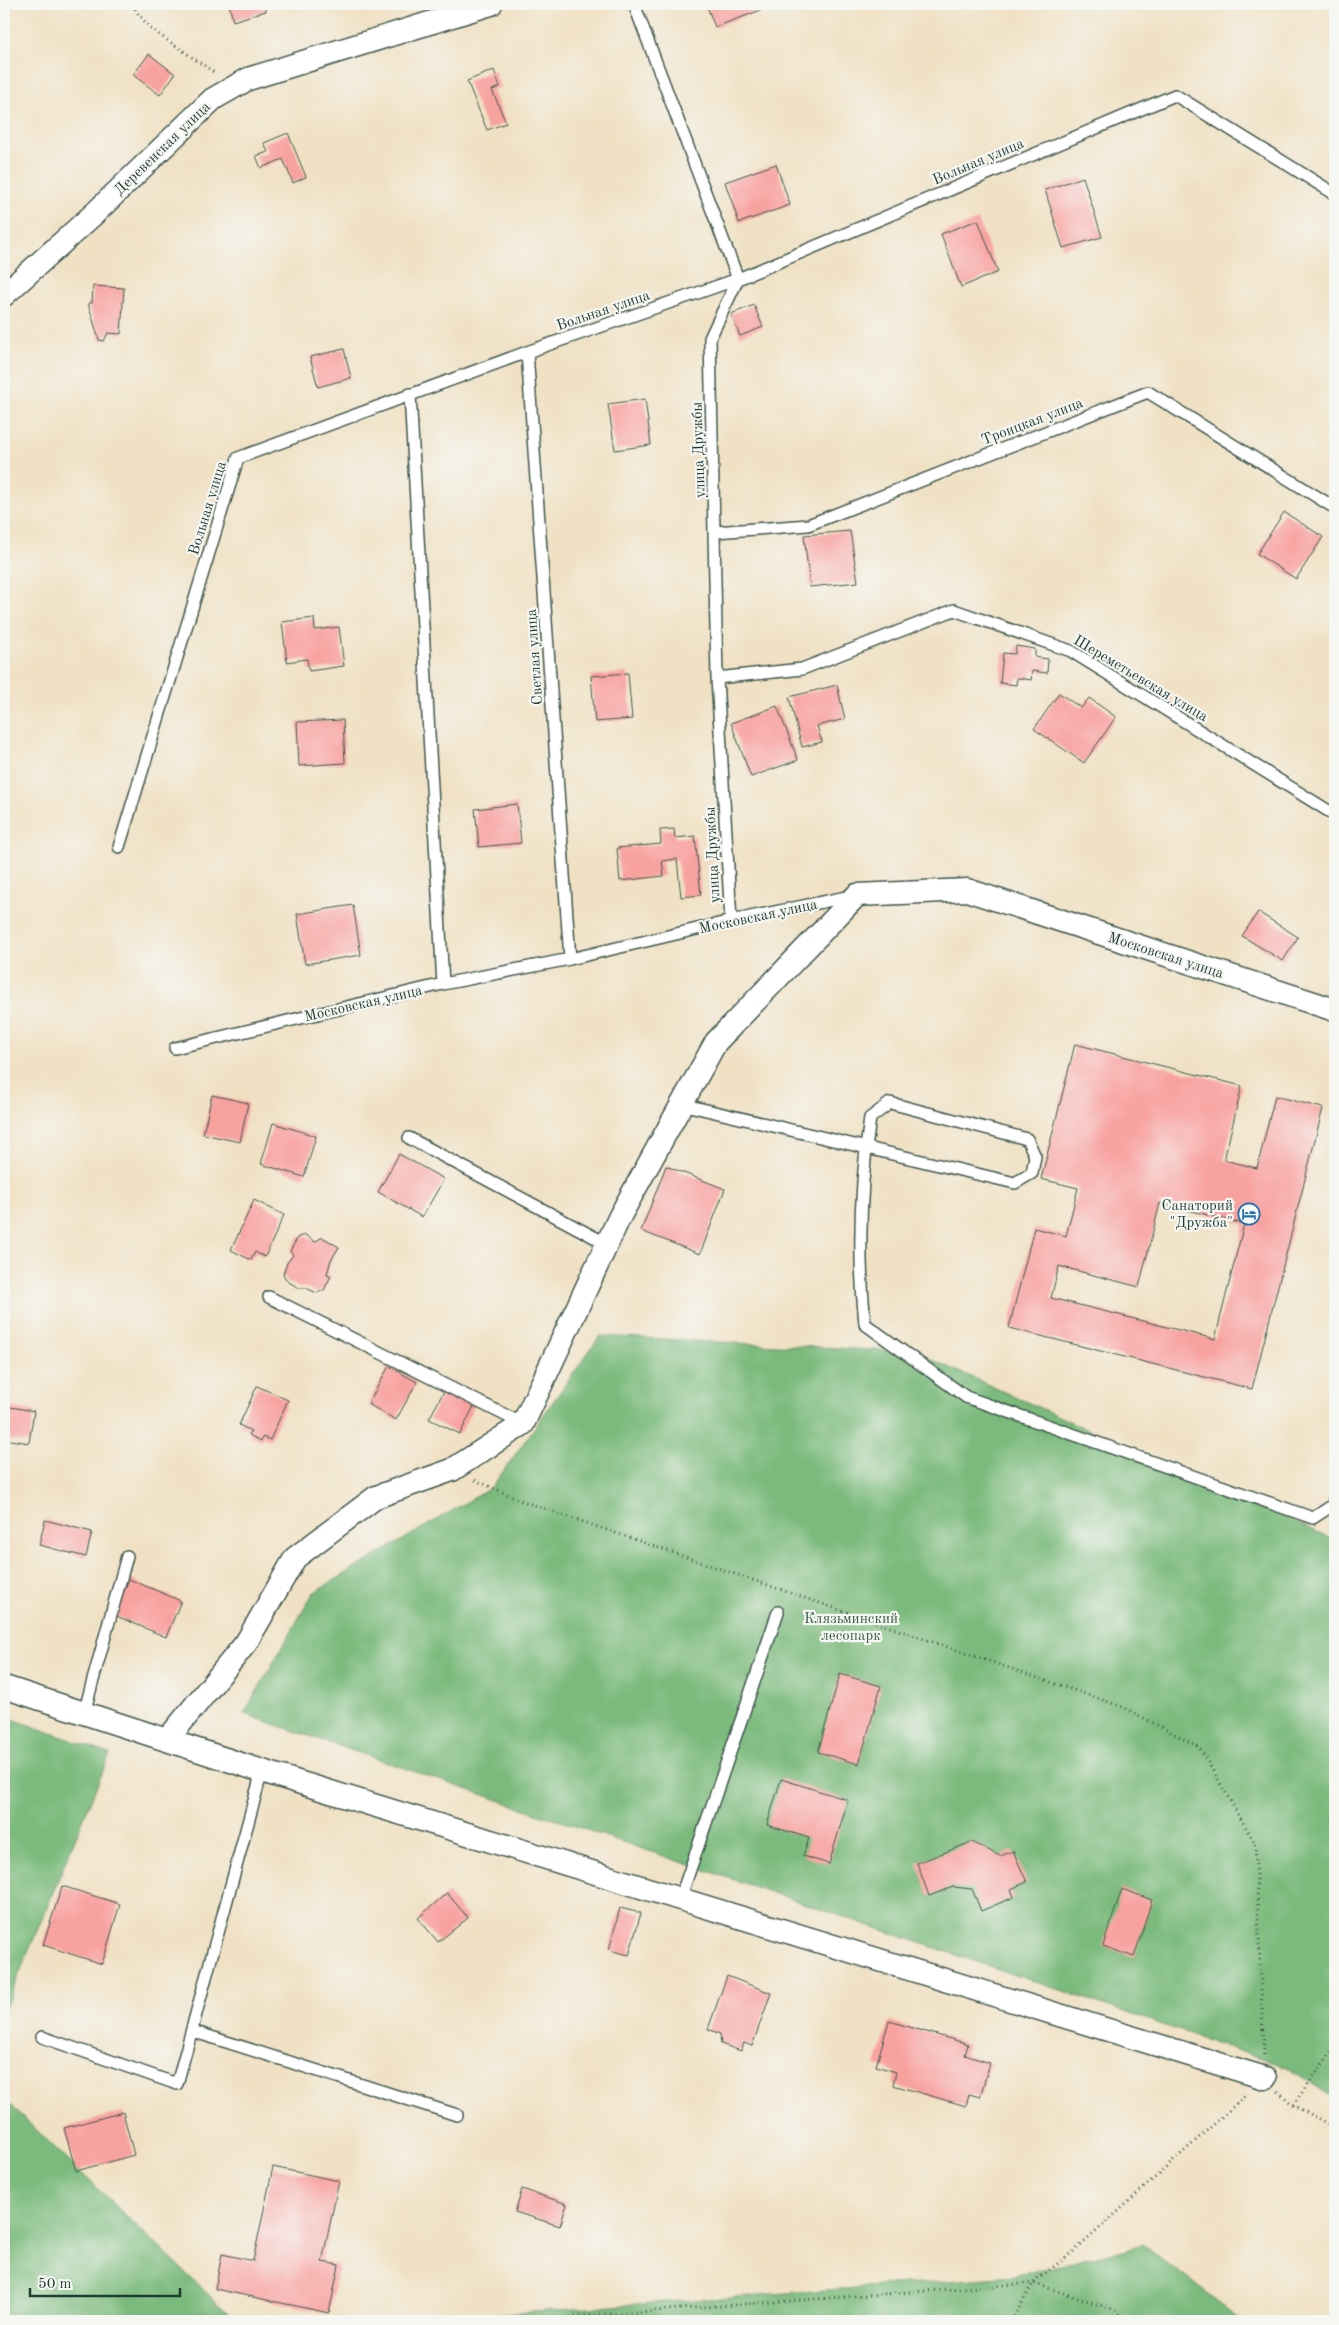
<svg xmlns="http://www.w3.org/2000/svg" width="1339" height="2325" font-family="'Old Standard TT',serif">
<rect width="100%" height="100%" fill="#f6f6f2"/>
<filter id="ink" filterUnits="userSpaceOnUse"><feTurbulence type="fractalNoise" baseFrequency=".02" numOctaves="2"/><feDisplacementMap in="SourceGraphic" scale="10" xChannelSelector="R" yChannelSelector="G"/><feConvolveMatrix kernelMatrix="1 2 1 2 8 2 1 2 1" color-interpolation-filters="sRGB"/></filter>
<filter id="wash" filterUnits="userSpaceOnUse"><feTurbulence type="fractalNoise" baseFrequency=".0096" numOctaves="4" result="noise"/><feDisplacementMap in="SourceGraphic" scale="20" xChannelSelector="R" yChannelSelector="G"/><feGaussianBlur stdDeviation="1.12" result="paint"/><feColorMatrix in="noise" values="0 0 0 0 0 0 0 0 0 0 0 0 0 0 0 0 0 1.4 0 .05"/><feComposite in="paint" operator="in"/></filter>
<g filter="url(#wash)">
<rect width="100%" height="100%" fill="#f0e1c4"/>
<path fill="#7aba7b" stroke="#4c7c58" d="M600,1336L915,1352L1335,1540V2099L1287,2067L244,1714L313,1593L492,1487Z
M4,1716L110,1754L4,2011Z
M4,2099L236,2321H4Z
M1143,2245L1243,2321H412L1014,2276Z"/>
<g id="blocks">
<path fill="#f8a2a0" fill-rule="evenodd" d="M229,4H264L266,11L233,21Z
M706,4H762L764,9L715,27Z
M149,54L175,74L160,95L133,75Z
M494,70L500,87L492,90L506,123L487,130L467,81Z
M288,133L306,177L293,183L283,159L261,168L256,156L268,152L264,143Z
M4,152H6L7,183H4Z
M776,164L790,205L739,223L725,182Z
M1083,177L1102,237L1063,248L1045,190Z
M978,220L998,272L961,287L941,234Z
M93,286L124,288L121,334L108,333L104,341L99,340L88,303H92Z
M754,305L763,327L740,336L731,314Z
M344,349L351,378L318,387L310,357Z
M645,399L651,445L615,450L608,404Z
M1284,512L1323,537L1296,579L1257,554Z
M850,531L858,582L810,587L804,535Z
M314,618L315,630L339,627L344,666L309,671L307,659L287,662L282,622Z
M1016,646L1035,649V657L1048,659L1047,673L1032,671L1031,680L1017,678L1016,685L1000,683L1003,653L1015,654Z
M628,673L632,719L595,722L591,676Z
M837,685L845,719L817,726L822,742L802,747L789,697Z
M1059,693L1081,708L1089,698L1116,717L1084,763L1034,729Z
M777,706L798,760L751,777L731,723Z
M343,720L345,763L299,766L297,722Z
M517,804L521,843L479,847L475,809Z
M674,829L675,838L695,836L701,895L681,897L677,859L662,861L664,876L620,881L617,848L661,844L660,830Z
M353,905L361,955L305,964L297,914Z
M1258,912L1298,937L1283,961L1242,936Z
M1075,1044L1242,1086L1224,1160L1257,1168L1275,1096L1323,1108L1252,1389L1009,1328L1034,1228L1066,1236L1078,1188L1041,1179ZM1160,1203L1244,1224L1215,1339L1051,1298L1059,1266L1139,1287Z
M212,1095L248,1103L240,1142L203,1134Z
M273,1123L316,1136L304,1177L261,1164Z
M399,1154L444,1179L422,1217L378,1192Z
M666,1166L725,1189L700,1254L641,1231Z
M254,1200L284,1215L265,1257L255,1252L251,1260L231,1250Z
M305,1235L315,1242L322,1237L339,1247L331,1260L327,1274L331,1276L324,1290L317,1293L306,1288H299L287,1281L283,1274L287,1263L293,1255L290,1251L298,1237Z
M389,1366L417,1382L396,1420L368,1404Z
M257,1386L288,1400L270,1440L263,1437L261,1441L249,1435L251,1431L239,1425Z
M445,1389L475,1404L460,1434L429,1419Z
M4,1406L34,1411L29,1443L4,1439Z
M45,1520L92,1532L86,1557L39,1545Z
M129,1579L181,1601L166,1637L114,1615Z
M840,1674L881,1686L859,1764L818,1752Z
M781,1779L848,1800L829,1864L803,1856L809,1838L767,1825Z
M972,1842L1000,1856L1013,1851L1027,1882L1011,1889L1014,1897L981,1911L972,1889L953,1887L929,1896L917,1863Z
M62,1886L120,1904L102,1964L43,1945Z
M1122,1889L1152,1900L1134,1957L1103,1946Z
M447,1893L468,1918L438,1942L418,1918Z
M620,1908L641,1913L629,1955L609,1950Z
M727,1976L771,1993L752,2046L744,2043L741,2051L721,2044L720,2034L708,2029Z
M889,2021L968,2044L965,2055L990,2063L980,2097L969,2094L966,2106L893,2085L896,2072L876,2066Z
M123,2112L134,2155L76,2171L64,2128Z
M273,2167L339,2181L322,2262L339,2265L329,2313L215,2289L222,2254L253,2261Z
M522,2189L567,2204L560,2226L515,2212Z"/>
</g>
</g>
<g filter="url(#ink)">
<use href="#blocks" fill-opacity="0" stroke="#3e564a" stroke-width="1"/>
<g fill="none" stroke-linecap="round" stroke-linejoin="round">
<g stroke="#3e564a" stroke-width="14">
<path id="lane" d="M634,4L738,279L710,338L717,678L731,921
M527,352L570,959
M410,394L443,984
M715,532L808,525L1148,392L1335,508
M717,678L802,669L954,610L1071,651L1335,815
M119,847L238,458L527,352L738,279L1175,95L1335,194
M175,1048L443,984L570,959L731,921L851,896
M681,1104L1015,1183L1032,1173L1035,1156L1027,1139L890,1103L870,1118C860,1186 858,1256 865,1324L966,1397L1313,1518L1333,1505L1335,1496
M409,1138L607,1244
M269,1297L523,1424
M84,1713L127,1556
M680,1899L778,1612
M192,2031L457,2115
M42,2037L177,2084L262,1771"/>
</g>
<g stroke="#3e564a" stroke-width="25">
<path id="street" d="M4,295L95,213L213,99L248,79L491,4
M4,1687L262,1771L1265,2078
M167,1740L246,1643L295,1558L376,1497L452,1470L523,1424L620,1216L716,1042L857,895L967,890L1335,1010"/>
</g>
<path stroke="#3e564a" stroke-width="3" stroke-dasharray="1 4" stroke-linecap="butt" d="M134,4L136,11L151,29L215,73
M475,1480L525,1502L1123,1707L1199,1747L1255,1843L1264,2056
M1278,2091L1293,2105L1335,2127
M1293,2105L1335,2047
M515,2321L1033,2283L1079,2247L1247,2094
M1012,2321L1033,2283L1115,2310L1128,2321"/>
<use href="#lane" stroke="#fff" stroke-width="11"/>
<use href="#street" stroke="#fff" stroke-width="22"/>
</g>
</g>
<defs>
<g id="hotel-ring" transform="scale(1.125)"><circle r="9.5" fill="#f6f6f2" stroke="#1f6fb2" stroke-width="1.5"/><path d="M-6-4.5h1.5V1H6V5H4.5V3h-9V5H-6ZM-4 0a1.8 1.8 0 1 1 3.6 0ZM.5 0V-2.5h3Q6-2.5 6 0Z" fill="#1f6fb2"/></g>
</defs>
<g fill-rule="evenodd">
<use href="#hotel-ring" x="1249" y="1214"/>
</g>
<g text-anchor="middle" stroke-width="4.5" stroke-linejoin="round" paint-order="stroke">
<g font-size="15" fill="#1f3d34" stroke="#f6f6f2">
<text transform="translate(162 148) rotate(-44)" y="5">Деревенская улица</text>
<text transform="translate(978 161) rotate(-23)" y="5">Вольная улица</text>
<text transform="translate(603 310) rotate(-19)" y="5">Вольная улица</text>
<text transform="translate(1032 421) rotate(-21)" y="5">Троицкая улица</text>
<text transform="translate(698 450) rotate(-92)" y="5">улица Дружбы</text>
<text transform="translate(207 508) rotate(-73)" y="5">Вольная улица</text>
<text transform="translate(534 657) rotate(-94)" y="5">Светлая улица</text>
<text transform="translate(1141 678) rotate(31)" y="5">Шереметьевская улица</text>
<text transform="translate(712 855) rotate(-93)" y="5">улица Дружбы</text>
<text transform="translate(758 916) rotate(-12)" y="5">Московская улица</text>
<text transform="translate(1166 955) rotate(18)" y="5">Московская улица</text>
<text transform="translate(363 1003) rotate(-13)" y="5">Московская улица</text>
</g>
<g font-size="15" fill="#1f3d34" stroke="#f6f6f2" text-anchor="end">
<text x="1233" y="1210">Санаторий<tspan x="1233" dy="17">"Дружба"</tspan></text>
</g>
<g font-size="15" fill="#375c47" stroke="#f6f6f2">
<text x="851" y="1623">Клязьминский<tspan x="851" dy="17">лесопарк</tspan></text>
</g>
</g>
<rect width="1339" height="2325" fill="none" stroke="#f6f6f2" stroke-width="20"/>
<path d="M30 2288v8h150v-8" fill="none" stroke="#1f3d34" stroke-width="2.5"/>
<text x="38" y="2288" font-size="15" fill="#1f3d34" stroke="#f6f6f2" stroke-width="4" paint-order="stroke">50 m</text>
</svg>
